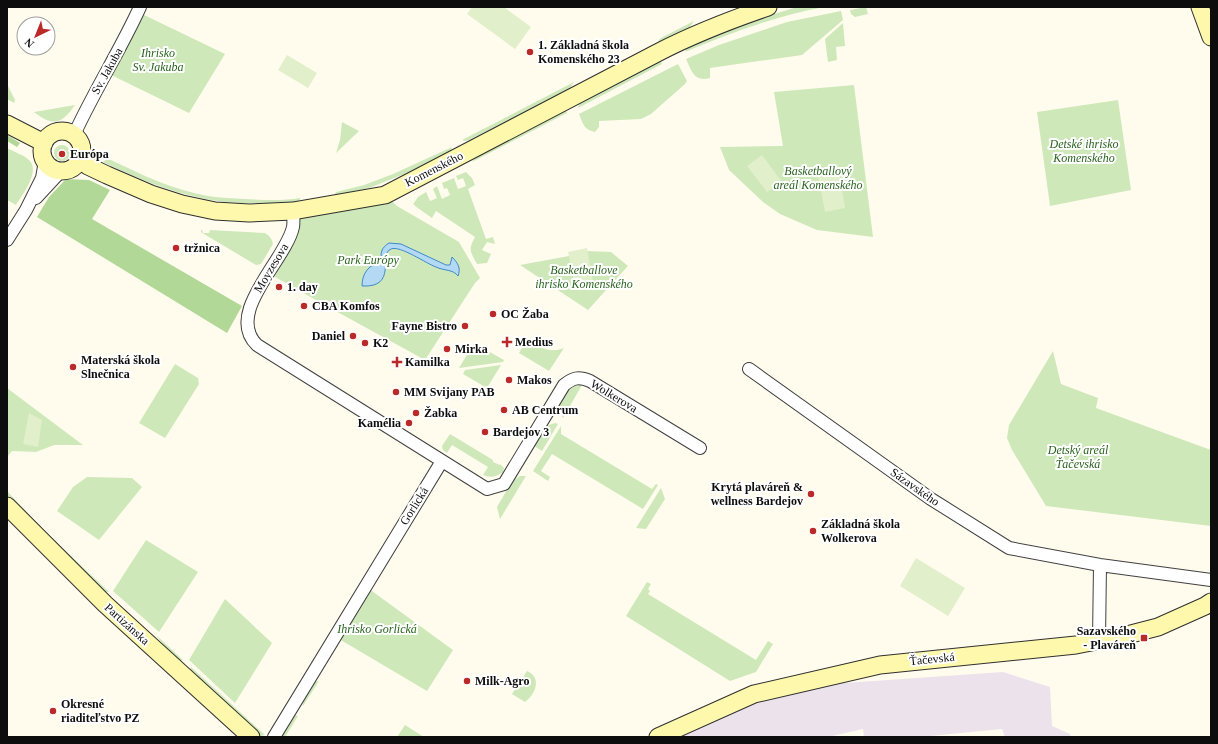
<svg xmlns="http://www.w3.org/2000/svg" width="1218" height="744" font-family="Georgia,serif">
<rect width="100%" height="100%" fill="#fffcee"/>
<path fill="#ebe2ec" d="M1003,672L1050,687L1052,726L1070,734L1071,737H1005L1002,729L920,737H864L863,729L828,737H680L709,723L754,704L830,684Z"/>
<path fill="#cfe8b9" d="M797,7H824C776,16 730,33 685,52L687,48L690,45L761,18Z
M866,7L868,14L855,17L851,14L850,10Z
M841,11L843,20L802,55L710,68V78C694,82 692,72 686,59L719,45L787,22Z
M138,12L225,54L189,113L107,73Z
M694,21L689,28L686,30L658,43V41L661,38Z
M843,23L845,46L836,47L837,60L828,62L825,39Z
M660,59L662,64L578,108L579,103Z
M678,64L687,81L685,84L651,114L641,119L599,121V127L595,132C584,130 583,124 579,114Z
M574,82L568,91L469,140L465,141L462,140Z
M7,84L15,100L14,103L7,99Z
M854,85L873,237L817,230L780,214L763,202L729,170L720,147L783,146L774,92Z
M1118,100L1131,190L1050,206L1037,112Z
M75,105C62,124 53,127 34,112Z
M563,110H566L567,113L472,162L478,155Z
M342,122L359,131L336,153L340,140Z
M54 153a8 8 0 1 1 16 0a8 8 0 1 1-16 0Z
M452,147L451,150L407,173L369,188L334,196L336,192L364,185L393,174Z
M7,148C14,152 24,155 29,160C41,171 22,195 16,205L7,200Z
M107,159L111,160C142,175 174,190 208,196C221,198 233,198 245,199C264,200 282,201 300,198V200L290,203C268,203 246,204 225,202C182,197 142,181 103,162Z
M466,172L472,178L475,185L468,189L486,239L493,237L495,244L487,242L482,250L491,254L487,263L477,264C470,251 468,250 475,237L436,211L432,218L415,206L413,203H414L418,197L426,192L430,201L437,198L433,189L437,186L442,199L450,195L447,188L444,189L442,183L454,178L458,189L466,186L463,178L458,180L456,176Z
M385,195L397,206L459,242L480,278L475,283L425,360L321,303L268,273L286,244L293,211Z
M201,230H202L203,233H209L210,230L265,233C270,236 272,239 273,244L261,264L256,265L204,234L201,232Z
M587,251L611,252L628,266L588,310L520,265L569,256Z
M527,339C540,347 549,354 564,348L549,371L519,353Z
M474,343L504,360L503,362L459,368Z
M1053,351L1061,384L1098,398L1096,408L1211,450V526L1046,506L1012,450L1007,438L1009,425Z
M175,364L198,378L199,384L165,438L139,423Z
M501,365L487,388L463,374L465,370Z
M577,385H582L563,418C554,406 565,389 577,385Z
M7,388L83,445H54L36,452L12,451L7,457Z
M555,423L558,424L542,451L534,446C539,436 543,425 555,423Z
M561,426V434L652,489L656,484L658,485L643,509L552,454L541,471L550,477L548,481L533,471Z
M450,434L493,460V462L500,465V464L504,468L503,472C497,477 490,478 483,475L488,467L452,445L447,453L443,450L442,446Z
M520,476H526L500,519L497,507L512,481Z
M87,477L132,478L142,487L99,540L57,511L73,487Z
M661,488L665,499L646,529L636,528Z
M7,491L41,527L38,528L7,497Z
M50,536L109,592H103L50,539Z
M146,540L198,572L159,632L113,591Z
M647,582L651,584L648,589L650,591L648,594L756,660L768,641L773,644L756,672L730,681L626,616Z
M365,586L453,650L427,691L334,636Z
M225,599L272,643L235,703L189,660Z
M155,634L183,660L179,661L174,658Z
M191,667L265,735L261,736L258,735L190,670Z
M527,671C542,677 536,694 525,702L512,694Z
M319,681L303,706L302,700L314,682Z
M295,715L298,716L285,737H280L293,716Z
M405,725L424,737H397Z"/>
<path fill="#b2d898" d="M7,135L20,143L17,147L7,141Z
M66,179L89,180L110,190L92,219L242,306L227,333L37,217L49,197Z"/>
<path fill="#e1efca" d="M472,7H504L531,27L515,49L467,14Z
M287,55L317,73L308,88L278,70Z
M762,155L782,182L767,192L747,166Z
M838,165L845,208L825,212L817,169Z
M587,248L593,283L575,286L568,252Z
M29,413L42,420L38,447L23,444Z
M916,558L965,588L948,616L900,586Z"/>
<path fill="#b4d9f4" stroke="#3d8aca" d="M389,243L401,244L446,265H450L452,257C458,263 461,268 458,276C453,269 444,271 436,267C427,264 400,245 391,249C378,254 398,288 362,286C362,273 369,264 382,262C380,253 381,248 389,243Z"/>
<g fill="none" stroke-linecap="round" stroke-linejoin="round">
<g stroke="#404040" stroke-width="14">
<path id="street" d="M74,135C94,91 120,51 140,7
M36,198L61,171
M293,211C293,216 294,222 293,227C286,260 224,313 257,345L487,489L504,484L564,385C573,378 578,376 590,381L700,448
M7,240L26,210L42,178L45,161
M749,369L931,499L1009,548L1100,565L1211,580
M1099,640L1100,565
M274,737L442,461"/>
</g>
<g stroke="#2f2f2f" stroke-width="19">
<path id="secondary" d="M1200,7L1211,37
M7,124L44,143
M42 151a20 20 0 1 1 40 0a20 20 0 1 1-40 0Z
M81,159L88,166L107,175L151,194L182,204L215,211L249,213L293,211L385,195L659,52C694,34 730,20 768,7
M7,506L105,604L251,737
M658,737L754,694L880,665L1076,645L1127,635L1158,627L1205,606L1211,602"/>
</g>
<use href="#street" stroke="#fff" stroke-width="12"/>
<use href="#secondary" stroke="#fdf8ab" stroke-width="17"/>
</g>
<g fill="#ba2a29" stroke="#fff" stroke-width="1.5">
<circle cx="530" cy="52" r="4"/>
<circle cx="62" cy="154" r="4"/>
<circle cx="176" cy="248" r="4"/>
<circle cx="279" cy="287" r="4"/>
<circle cx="304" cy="306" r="4"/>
<circle cx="493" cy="314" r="4"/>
<circle cx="465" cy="326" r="4"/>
<circle cx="353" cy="336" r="4"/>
<path d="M505 336h4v4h4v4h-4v4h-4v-4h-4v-4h4z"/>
<circle cx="365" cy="343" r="4"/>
<circle cx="447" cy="349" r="4"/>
<path d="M395 356h4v4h4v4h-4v4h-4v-4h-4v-4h4z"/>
<circle cx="73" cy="367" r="4"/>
<circle cx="509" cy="380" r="4"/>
<circle cx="396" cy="392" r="4"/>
<circle cx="504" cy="410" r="4"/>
<circle cx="416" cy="413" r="4"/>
<circle cx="409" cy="423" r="4"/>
<circle cx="485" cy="432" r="4"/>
<circle cx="811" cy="494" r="4"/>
<circle cx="813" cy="531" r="4"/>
<rect x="1140" y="634" width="8" height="8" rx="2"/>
<circle cx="467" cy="681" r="4"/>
<circle cx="53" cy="711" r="4"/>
</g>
<g text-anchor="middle" stroke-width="4" stroke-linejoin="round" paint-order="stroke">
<g font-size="12" font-weight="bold" fill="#0d0d0d" stroke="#fff" text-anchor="start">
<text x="538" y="49">1. Základná škola<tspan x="538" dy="14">Komenského 23</tspan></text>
<text x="70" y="158">Európa</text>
<text x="184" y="252">tržnica</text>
<text x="287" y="291">1. day</text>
<text x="312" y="310">CBA Komfos</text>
<text x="501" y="318">OC Žaba</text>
<text x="457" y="330" text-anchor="end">Fayne Bistro</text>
<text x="345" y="340" text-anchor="end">Daniel</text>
<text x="515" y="346">Medius</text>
<text x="373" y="347">K2</text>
<text x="455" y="353">Mirka</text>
<text x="81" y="364">Materská škola<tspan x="81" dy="14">Slnečnica</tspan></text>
<text x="405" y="366">Kamilka</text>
<text x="517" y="384">Makos</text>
<text x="404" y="396">MM Svijany PAB</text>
<text x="512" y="414">AB Centrum</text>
<text x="424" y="417">Žabka</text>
<text x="401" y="427" text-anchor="end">Kamélia</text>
<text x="493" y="436">Bardejov 3</text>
<text x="803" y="491" text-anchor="end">Krytá plaváreň &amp;<tspan x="803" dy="14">wellness Bardejov</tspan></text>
<text x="821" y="528">Základná škola<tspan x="821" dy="14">Wolkerova</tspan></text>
<text x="1136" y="635" text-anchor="end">Sazavského<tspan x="1136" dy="14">- Plaváreň</tspan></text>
<text x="475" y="685">Milk-Agro</text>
<text x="61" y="708">Okresné<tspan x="61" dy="14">riaditeľstvo PZ</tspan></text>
</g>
<g font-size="12" font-style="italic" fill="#2a631f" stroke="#fff">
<text x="158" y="57">Ihrisko<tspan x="158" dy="14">Sv. Jakuba</tspan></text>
<text x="1084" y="148">Detské ihrisko<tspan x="1084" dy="14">Komenského</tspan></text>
<text x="818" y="175">Basketballový<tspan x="818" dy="14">areál Komenského</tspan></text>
<text x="368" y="264">Park Európy</text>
<text x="584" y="274">Basketballove<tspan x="584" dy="14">ihrisko Komenského</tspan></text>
<text x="1078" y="454">Detský areál<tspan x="1078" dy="14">Ťačevská</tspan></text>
<text x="377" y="633">Ihrisko Gorlická</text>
</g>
<g font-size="12" fill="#0d0d0d" stroke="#fff">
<text transform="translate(107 71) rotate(-61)" y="4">Sv. Jakuba</text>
<text transform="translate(434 169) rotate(-27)" y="4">Komenského</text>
<text transform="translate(271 268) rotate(-59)" y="4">Moyzesova</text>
<text transform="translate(614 396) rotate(31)" y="4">Wolkerova</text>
<text transform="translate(915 487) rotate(35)" y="4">Sázavského</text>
<text transform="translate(414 506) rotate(-58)" y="4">Gorlická</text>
<text transform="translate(127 624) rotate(42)" y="4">Partizánska</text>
<text transform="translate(932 659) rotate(-6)" y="4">Ťačevská</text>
</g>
</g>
<rect width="1218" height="744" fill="none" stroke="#0d0d0d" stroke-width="16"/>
<g transform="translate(36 36) rotate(223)"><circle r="19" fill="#ffffff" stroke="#9e9e9e"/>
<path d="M0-3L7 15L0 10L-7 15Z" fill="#ba2a29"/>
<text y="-6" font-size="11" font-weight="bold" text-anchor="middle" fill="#0d0d0d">N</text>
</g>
</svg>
